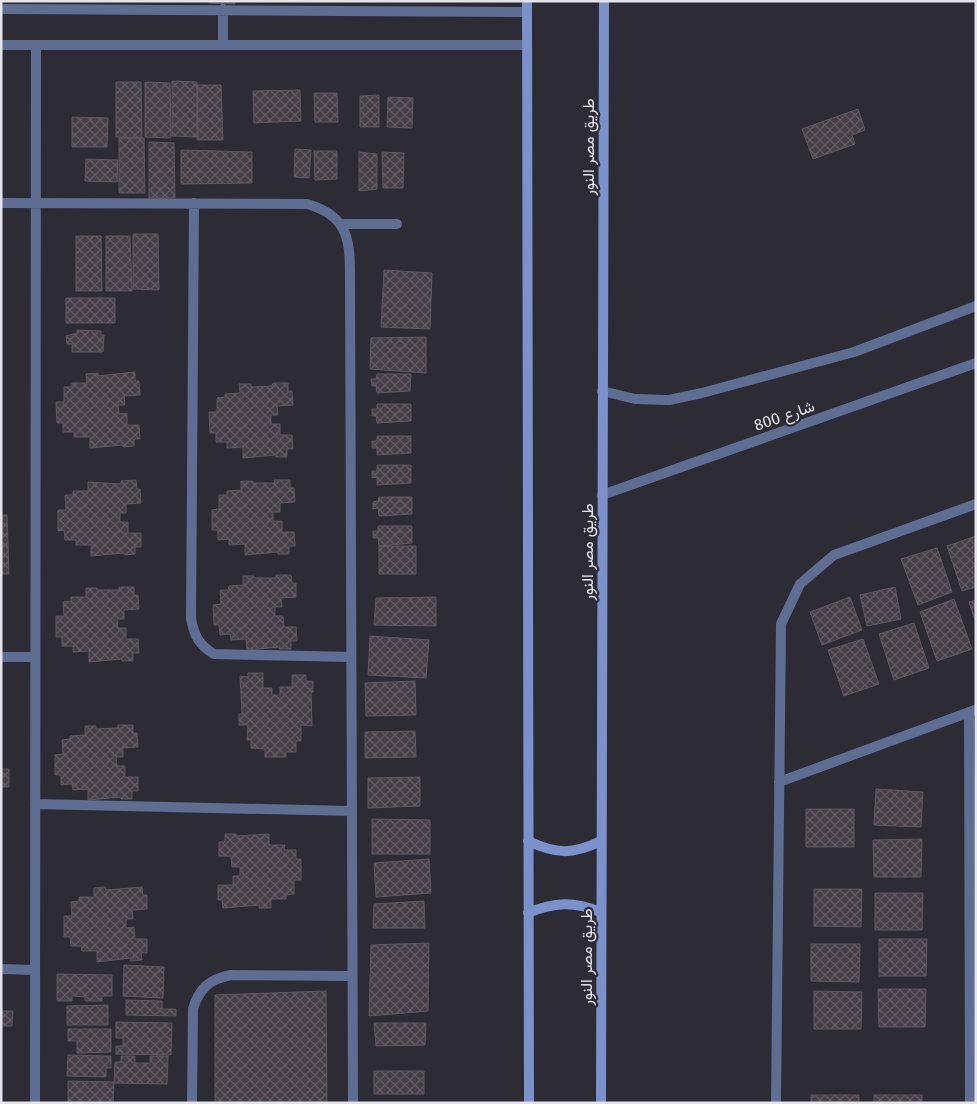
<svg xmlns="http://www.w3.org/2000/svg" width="977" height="1104" font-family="'Fira Sans',Vazirmatn,sans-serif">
<defs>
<pattern id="building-cross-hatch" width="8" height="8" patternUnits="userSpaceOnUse" patternTransform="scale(1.25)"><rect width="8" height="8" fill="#463f47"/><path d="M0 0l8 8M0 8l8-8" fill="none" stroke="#615b62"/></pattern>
</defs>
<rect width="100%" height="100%" fill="#2d2b34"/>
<path fill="url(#building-cross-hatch)" stroke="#5f5861" d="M209,1H235V4L209,3Z
M172,81L197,82L198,137L172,136Z
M116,82H141L142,138L116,137Z
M145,82L170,83L171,138L145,137Z
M197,85H221L223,140H197Z
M300,90L301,121L254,123L253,91Z
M314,93H337L338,122H315Z
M379,95V127H360V96Z
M388,97L413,98L412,128L387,127Z
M858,109L865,130L852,135L855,144L813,159L802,129Z
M72,117L108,118L107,147H72Z
M119,138H144L145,193H119Z
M149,142L174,143L175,198H149Z
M295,149L311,150L309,178L294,177Z
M181,150L252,152V183L181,184Z
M314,151H337V179L315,180Z
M359,152L377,154V189L359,191Z
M382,152L404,153L403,188H383Z
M86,159L118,160L117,182L85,181Z
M133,234H158L159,290L133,289Z
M76,236H101L102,291H76Z
M106,236H130L132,291H106Z
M384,270L432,273L430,329L381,327Z
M66,298H115V323H66Z
M77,330L101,331V335H104L103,352H72V344H67L66,336L77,333Z
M426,337V373L370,369L371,338Z
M135,372V381H139L140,395L124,396L125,405H118L119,414L127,413V425H139L140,439H134V446L123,447V445L90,448V437H74V432H63V423H57L56,402H64V387H72V383H87L86,374L98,373V376Z
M377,374H411L410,391L377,393L376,386H372L371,379H376Z
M273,383H288V391H292L293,405L277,406L278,415H271V424H280V435H292L293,449H287V457H276V455L243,458V447L227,448V442H216V433H210L209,412H217V398L225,397V394L240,393L239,384H251V387L272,386Z
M377,404H411V421L377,423L376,416H372V409H377Z
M377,436H411V453L377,455V448H372V441H377Z
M377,465H411V483L377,485V477L372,478V471H377Z
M136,480L137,489H140L141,503L126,504V513H120V522H128V533H141V547H135V554L125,555L124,553L91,556V545H76V540H65L64,530L58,531V510H66L65,495H73V491H88V482L121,484V481Z
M274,480H290V488H294L295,502L280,503V512H273V521H282V532H294L295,546H289V554H278V552L245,555V544L229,545V539L218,540V530H212V510L219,509V495H227V491L241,490V481H253V483H275Z
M379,497H412V514L379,516L378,508L373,509V502L378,501Z
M1,515H7L8,545H1Z
M378,526H412V543L379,546L378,538H373V531H378Z
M976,536V587L962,591L947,546Z
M1,545H8L9,574H1Z
M379,546H416V574H379Z
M937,548L952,592L918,605L901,559Z
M276,575H291L292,583H296V597L281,598L282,607H275V616H283L284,627H296L297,641H291V649H279L280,647L247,650L246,639L231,640L230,634L220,635L219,625H214L213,605L221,604L220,590H228L229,586L243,585V576H254L255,578H276Z
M119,587H134V595H138L139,609L124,610V619H117L118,628H126V639H138L139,653H133V661H122V659L89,662V651L73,652V646H62V637H56V616H64L63,602L71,601V597H86V588H97V590H119Z
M895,587L901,619L867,626L860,595Z
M436,597V626L374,625L376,598Z
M850,597L862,630L822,645L810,612Z
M954,599L972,649L937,661L920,612Z
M976,600V623L969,602Z
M914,623L929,668L894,680L879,634Z
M370,636L429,640L426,678L368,675Z
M863,639L879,684L844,696L828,650Z
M248,673H263V688H272V695H280V687H292V675H306V681H313V692H311L312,726L301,725V741H296V752H286V757H265V749L251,748V740H247L248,725H239V714H242L240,676L248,677Z
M415,681L416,715L366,716L365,683Z
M118,725H133V733H137L138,747L123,748V757H116L117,766H125V777H138V791H132V799H121V797L88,800V789L73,790L72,784L61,785V775H55V755L63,754L62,740L70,739V736L85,735V726H96V729L118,728Z
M415,731L416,757L365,758V732Z
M1,769H9V787H1Z
M420,777V806L368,808V778Z
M876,789L923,792L921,827L874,825Z
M806,809H854V847H806Z
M372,819L430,820V854H372Z
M225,834H236V836L269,834V845H285L284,850H296V859H301V880H294V894L286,895V899H271V908H259L260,905L223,908L222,900H218V885H233V876H240V867H232L231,856H219V842H225Z
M922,839L921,877H874L873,840Z
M429,859L431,893L376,897L374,863Z
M105,887L106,890L142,887L143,895H147V909L132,910L133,919H126V928L134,927L135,939H147V953H141L142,960L130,961L131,958L97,962V951H82L81,946H71L70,937H64V916H72L71,902L79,901V897H94V888Z
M814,889H862L861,927L814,926Z
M875,893H923L922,930H875Z
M424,901L425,928H373L374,904Z
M879,939H927L926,976H879Z
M429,943L428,1011L369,1016L371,945Z
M811,944H860L859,982L811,981Z
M124,965L164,967L163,998L123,996Z
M57,974L112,975V996H102V1001H85V997L72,996V1001H57Z
M878,989H926L925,1027H879Z
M326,991L327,1103H215V995Z
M814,991L862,992L861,1029H814Z
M126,1000L162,1001V1009H176V1016L126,1015Z
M108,1005V1025H67V1006Z
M1,1011H13L12,1026H1Z
M116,1022L172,1023L171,1055L116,1054V1046H123V1038H116Z
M374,1023H426L425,1045L376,1046Z
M68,1029H111V1052L77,1053V1041H68Z
M68,1055L111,1056V1068H106V1077L67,1076Z
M121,1056H135V1063H150V1056H168L167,1084L114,1083L115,1062H121Z
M374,1071H424V1094H374Z
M68,1081L114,1082L113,1103H68Z
M811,1095H859V1103H811Z
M874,1095H922V1103H874Z"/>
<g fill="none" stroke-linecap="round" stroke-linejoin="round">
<path stroke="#5e6d92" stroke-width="10" d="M341,224H397"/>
<path stroke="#5e6d92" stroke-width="10" d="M1,9L527,12
M1,45H527
M223,45V9
M1,203L307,204C351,216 350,244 350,283L353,1103
M194,203L191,618C194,636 199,645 214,654L351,657
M602,391L635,399L669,400L702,393L854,352L976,306
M602,495L976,363
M1,657H35
M969,712L970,1103
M779,782L975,710
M35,804L352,811
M1,969L35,970
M35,1103L36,45
M192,1103L193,1009C199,988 210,979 231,975L352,976
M776,1103L781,624L800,584L834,555L976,504"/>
<path stroke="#7a91cc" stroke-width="10" d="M527,1L529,1103
M528,841C556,854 572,855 601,841
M528,913C554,902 574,901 600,912
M601,1103L604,1"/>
</g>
<g text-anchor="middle" stroke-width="4.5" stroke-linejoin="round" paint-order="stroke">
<g font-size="16" fill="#e4e3e9" stroke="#2d2b34">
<text transform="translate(588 147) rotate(-90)" y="6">طريق مصر النور</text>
<text transform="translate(784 415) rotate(-19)" y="6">شارع 800</text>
<text transform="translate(587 552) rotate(-90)" y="6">طريق مصر النور</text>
<text transform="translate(586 957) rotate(-90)" y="6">طريق مصر النور</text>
</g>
</g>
<rect width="977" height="1104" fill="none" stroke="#e4e3e9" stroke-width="5"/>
</svg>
